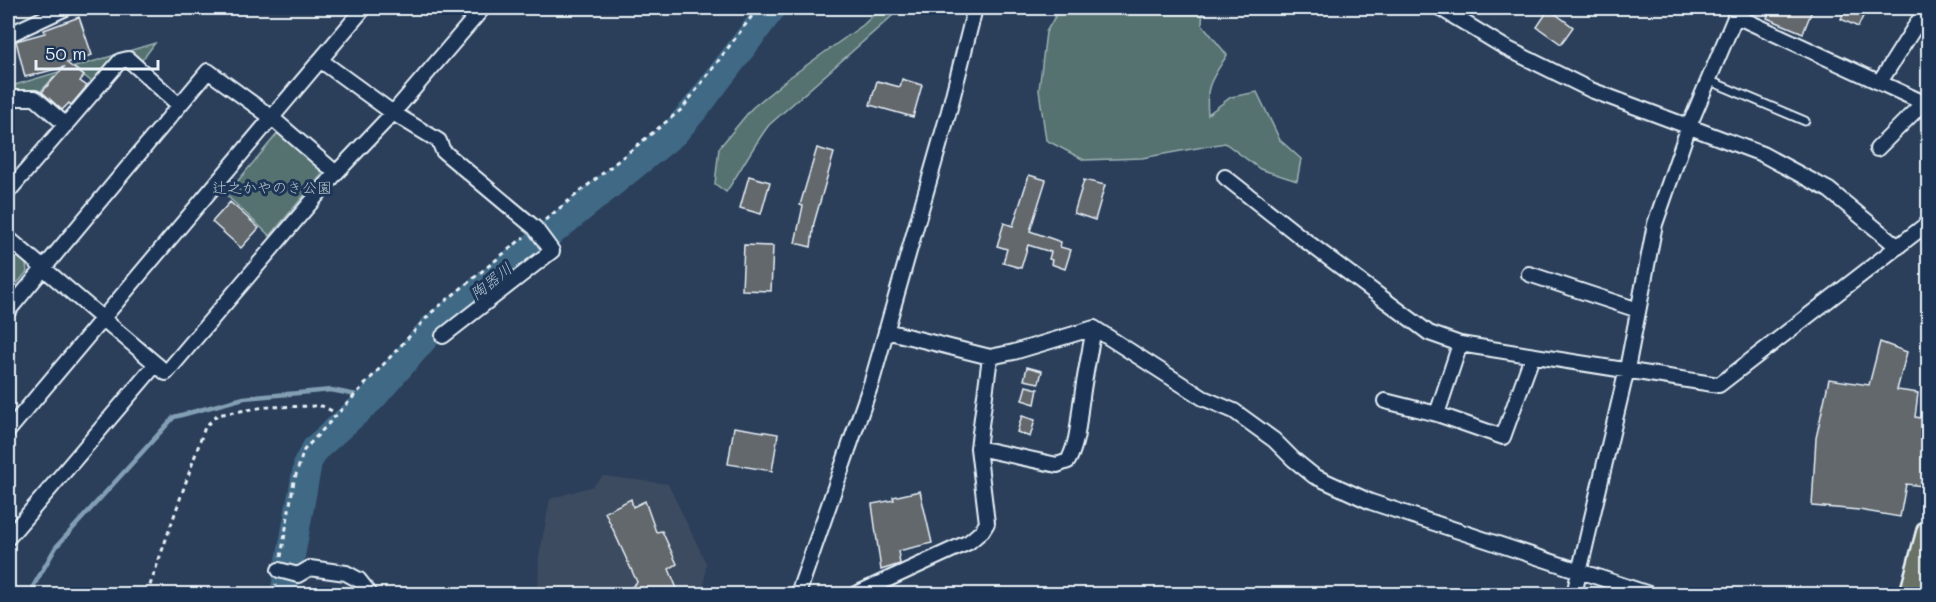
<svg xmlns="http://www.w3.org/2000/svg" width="1936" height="602" font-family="Mali,'Klee One',sans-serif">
<rect width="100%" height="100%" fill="#2b3f5b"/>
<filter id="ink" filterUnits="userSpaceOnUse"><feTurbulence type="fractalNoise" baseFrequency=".0167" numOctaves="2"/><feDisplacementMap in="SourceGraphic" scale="12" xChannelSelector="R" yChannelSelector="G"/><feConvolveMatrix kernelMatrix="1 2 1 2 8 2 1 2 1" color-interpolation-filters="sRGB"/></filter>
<g filter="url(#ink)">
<path fill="#3c4b60" d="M603,476L668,484L706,563L704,589L707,594H538L539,557L550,499L593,486Z"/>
<path fill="#557270" stroke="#9eb2b4" stroke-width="1.5" d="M881,8H901L769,125C753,146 741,170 726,192L715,184L719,148L752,108L790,77L863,25Z
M1060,8H1203L1202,24L1227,55C1212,79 1205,85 1208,114L1231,97L1257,92L1280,140L1301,159L1297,181L1260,169L1225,143L1142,158L1084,160L1046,140L1039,90L1046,32Z
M155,43L140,63L126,52L118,54L93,83L75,68L63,82L55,76L39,93L8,95V87Z
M278,133L324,172L270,236L226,195Z
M8,248L26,264L27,272L8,294Z"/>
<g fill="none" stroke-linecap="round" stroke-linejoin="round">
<path stroke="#839fb4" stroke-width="4.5" d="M32,594L34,585L56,547L174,417L244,398L331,390L372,398"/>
<path stroke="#3f6986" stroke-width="28" d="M284,594L308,462L316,448L372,398L433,328L675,132L699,104L772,8"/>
</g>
<path fill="#63676d" stroke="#e8f1f8" stroke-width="1.5" d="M1771,8H1813L1803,33L1767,18Z
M1846,8H1867L1858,27L1841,19Z
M1549,9L1573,27L1561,44L1537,27Z
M79,17L92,55L67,63L84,76L80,81L87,86L71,105L69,103L62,110L42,92L64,67L25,77L16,41L45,33L44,30Z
M902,79L922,85L913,117L870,105L877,81L900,87Z
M817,148L834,153L814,223L811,247L795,243L803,206L800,205Z
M1029,175L1046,180L1030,231L1061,242L1060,247L1071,250L1065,269L1051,264L1052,260L1049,259L1051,252L1028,245L1021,268L1003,263L1007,249L997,246L1004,223L1013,226Z
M749,176L770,182L761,214L740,208Z
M1084,180L1105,185L1095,220L1074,213Z
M230,202L259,228L241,248L212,222Z
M744,245L773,246L771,291L742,290Z
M1880,342L1907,352L1897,390L1918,393L1915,417L1929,419V471L1923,486L1906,484L1900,517L1859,510L1812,506L1816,438L1829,379L1869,385Z
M1027,367L1042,371L1039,383L1024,380Z
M1026,386L1038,389L1035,404L1022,400Z
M1022,416L1035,420L1030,437L1017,432Z
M734,427L778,434L772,471L728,464Z
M920,491L932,543L898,551L900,564L881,570L872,504L894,500L893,497Z
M631,499L633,507L645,501L656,532L662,531L677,564L669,569L676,586L675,594H624L637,582L605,512Z"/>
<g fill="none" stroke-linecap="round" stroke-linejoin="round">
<g stroke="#e8f1f8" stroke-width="11">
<path id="service" d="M1708,80L1805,121"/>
</g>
<g stroke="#e8f1f8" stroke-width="18">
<path id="minor" d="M1440,8L1506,48L1591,90L1762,154L1829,190L1898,247
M1736,16L1924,103
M8,35L66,8
M320,60L393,113L439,141L443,151L535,228L552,251L443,336
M1880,82L1923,14
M8,98H35L66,125
M1877,149L1928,98
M1225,177L1302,238L1429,333L1460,344L1719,385L1928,223
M8,192L120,61L128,59L179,105
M8,238L156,364
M1529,274L1638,310
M8,311L208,71L271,117L336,173
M886,331L990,357L1014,352L1094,328L1203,398L1234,411L1274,440L1293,459L1314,476L1371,502L1649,594
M1385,401L1437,414L1503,437L1532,357
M1437,414L1460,344
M8,431L364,8
M978,448L1057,465L1068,461C1079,441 1078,419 1082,397C1085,374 1090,351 1094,328
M8,538L156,364L166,373L336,173L393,113L483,8
M279,570L298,575L310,568L346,573L359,580L370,594
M798,594L872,381L949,111L975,8
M856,594L969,542L982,531L987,523L978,448L990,357
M1574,594L1627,369L1655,224L1689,126L1739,8"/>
</g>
<g stroke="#e8f1f8" stroke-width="26">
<path id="primary" d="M1911,594L1928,531"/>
</g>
<path stroke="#e8f1f8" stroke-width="3" stroke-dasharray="4.5 4.5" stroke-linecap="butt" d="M545,220L682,109L758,8
M281,557L294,481L304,450L432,312L524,237
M147,594L205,427L217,415L265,407L322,406L336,413
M275,594L276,584"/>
<use href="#service" stroke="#1d3557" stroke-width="7"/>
<use href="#minor" stroke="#1d3557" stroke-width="14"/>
<use href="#primary" stroke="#6a7166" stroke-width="21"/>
</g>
</g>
<g text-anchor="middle" stroke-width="6" stroke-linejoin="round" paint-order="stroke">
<g font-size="15" fill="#b5c5c8" stroke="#1d3557">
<text x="272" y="193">辻之かやのき公園</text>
</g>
<g font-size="16" font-style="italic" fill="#adc1d0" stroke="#1d3557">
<text transform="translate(491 281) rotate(-39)" y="6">陶器川</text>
</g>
</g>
<rect width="1936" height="602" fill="none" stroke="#1d3557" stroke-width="30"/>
<rect x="15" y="15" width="1906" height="572" fill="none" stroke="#e8f1f8" stroke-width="2" filter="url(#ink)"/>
<path d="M36 60v9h122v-9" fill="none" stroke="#e8f1f8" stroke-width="3"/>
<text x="45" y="60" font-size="18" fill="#e8f1f8" stroke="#1d3557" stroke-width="4.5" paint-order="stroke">50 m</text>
</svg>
